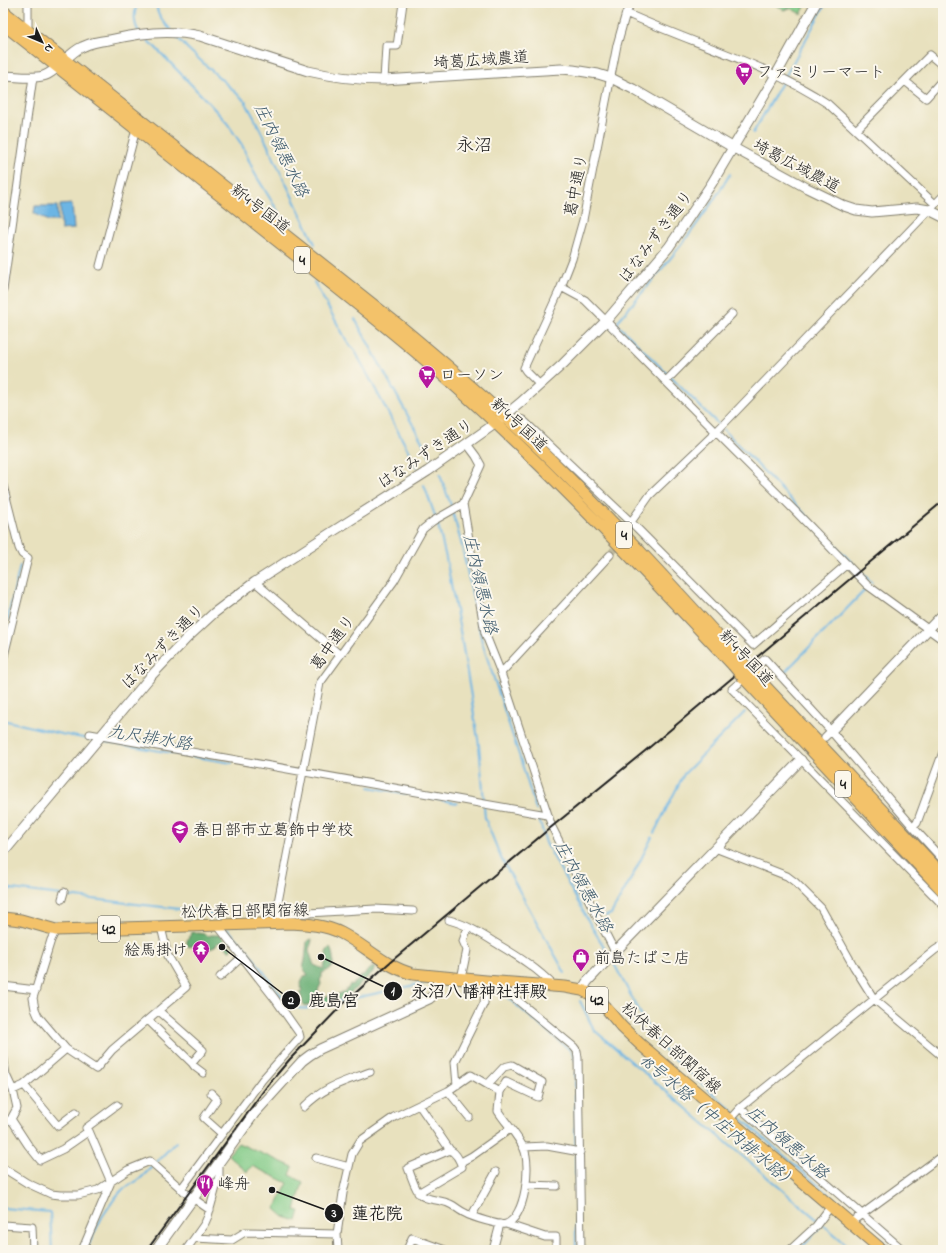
<svg xmlns="http://www.w3.org/2000/svg" width="946" height="1253" font-family="'Indie Flower','Klee One',sans-serif">
<rect width="100%" height="100%" fill="#fbf7ec"/>
<filter id="ink" filterUnits="userSpaceOnUse"><feTurbulence type="fractalNoise" baseFrequency=".025" numOctaves="2"/><feDisplacementMap in="SourceGraphic" scale="8" xChannelSelector="R" yChannelSelector="G"/><feConvolveMatrix kernelMatrix="1 2 1 2 8 2 1 2 1" color-interpolation-filters="sRGB"/></filter>
<filter id="wash" filterUnits="userSpaceOnUse"><feTurbulence type="fractalNoise" baseFrequency=".012" numOctaves="4" result="noise"/><feDisplacementMap in="SourceGraphic" scale="16" xChannelSelector="R" yChannelSelector="G"/><feGaussianBlur stdDeviation="0.9" result="paint"/><feColorMatrix in="noise" values="0 0 0 0 0 0 0 0 0 0 0 0 0 0 0 0 0 1.4 0 .05"/><feComposite in="paint" operator="in"/></filter>
<g filter="url(#wash)">
<rect width="100%" height="100%" fill="#e8e1be"/>
<path fill="#81ca86" stroke="#4e7351" d="M772,3H807L801,14L790,8L784,10Z
M238,1143L293,1167L290,1175L303,1182L295,1210L300,1211L297,1221L284,1217L275,1209L288,1183L252,1166L247,1172L228,1155Z"/>
<path fill="#68ae73" stroke="#426548" d="M192,932L204,934L209,936L211,935H219L223,938L225,943L231,946V949L229,951L226,947L219,942L213,948L209,949L206,948L201,950L195,945L189,947C184,941 189,938 192,932Z
M312,939C312,943 310,946 309,949C309,952 313,962 314,965L323,969L327,959L326,952L329,948H330C333,952 335,964 331,968C329,970 325,972 322,973V977L320,980L321,984L318,990L320,996C326,998 342,994 346,990C349,987 349,987 350,984L353,985L355,982H357L359,978L373,967L375,968L373,972L345,998L326,1003L314,1004L310,1006L304,1005L300,993L302,990L300,986L304,976L308,975L303,968L305,960L307,941Z"/>
<path fill="#6cb5e4" stroke="#446880" d="M72,204L74,229L61,230L60,205Z
M35,206H57L58,221H48L34,213Z"/>
<g fill="none" stroke-linecap="round" stroke-linejoin="round">
<path stroke="#6cb5e4" stroke-width="2" d="M137,3C134,14 133,22 139,32
M157,3C155,13 163,22 170,29
M175,35L188,49L245,101L257,123L315,244
M143,37L155,47L207,101L227,123L242,145L255,174L282,218
M785,77L826,3
M753,133L783,81
M20,194L22,179
M314,282L348,343L355,351L417,467
M355,319L431,458
M719,425L618,325V321C658,274 699,227 730,174
M723,429L853,564
M440,475L452,508
M424,485L437,521L446,558L461,636L479,745L484,801
M453,513L462,546L482,642L522,764L536,810
M863,574L872,583
M3,638L20,566
M784,673L866,589
M3,720L61,734L94,740
M100,741L232,763
M369,787L457,803
M484,806L485,818L501,858L565,973
M538,815L546,843L590,924L609,955
M654,833L684,774L745,712
M3,888L61,895
M66,896L206,912L218,920
M606,916L611,914L632,877L652,837
M227,929L246,948L285,1001C293,1007 299,1010 309,1008L429,982H435
M612,960L645,1022L661,1047L734,1112
M441,983C464,985 489,986 508,998L570,1050L574,1055L575,1060
M580,1001L594,1030L853,1250
M575,1072L576,1250
M737,1115L855,1217
M3,1208L50,1212L52,1250
M858,1220L894,1250
M86,1250L102,1217L115,1198L122,1190L140,1179L176,1142
M798,1250L807,1242L822,1224"/>
</g>
</g>
<g filter="url(#ink)">
<g fill="none" stroke-linecap="round" stroke-linejoin="round">
<path stroke="#bfba9e" stroke-width="7" stroke-dasharray="7 3.5" stroke-linecap="butt" d="M610,555L631,522"/>
<g stroke="#827e6d" stroke-width="9">
<path id="minor" d="M626,13C693,44 766,63 828,104L935,204
M28,30V3
M384,80L386,46H397L403,3
M905,81L926,98L943,79
M856,130L930,55L943,66
M100,266L136,129
M561,287L585,300L606,321L716,432L797,513L867,585L943,640
M3,290L33,77
M666,381L732,314
M540,385L526,371L524,368L561,287L572,259L583,220L617,45L626,13L631,3
M506,416L523,420L631,522L753,645L847,564
M3,485L19,548L22,554L28,558L3,660
M463,504L485,633L501,673L552,827L615,952
M631,522L650,495L716,432L943,196
M255,582L340,655
M757,666L765,659L831,731L913,827L943,860
M501,673L610,555
M739,683L732,689L943,905
M90,734L547,815
M825,737L831,731
M913,827L917,823L943,752
M715,848L787,876L795,882L821,908L854,967L874,999L943,1057
M62,899L64,892
M275,915L375,909L413,911
M449,920C468,925 483,935 499,945C519,957 538,969 554,986
M274,923L320,683L394,581L423,529L433,521L463,504L481,465L476,456L467,444
M56,930L51,940L33,998L35,1009L38,1016L66,1049L96,1069L112,1050L186,987L168,956L161,927
M220,977L242,957
M461,979L467,950L463,941L468,927
M500,982L505,990L574,1047L577,1051L578,1058L581,1250
M3,986L36,990
M159,1011L203,1050L192,1063L195,1067L203,1073
M148,1020L192,1063
M3,1053L6,1075L13,1090L17,1108L11,1119L3,1123
M488,1084L504,1067L512,1065L542,1082L538,1097L506,1082L500,1092
M24,1085L58,1126L76,1112
M457,1085L455,1062L484,1003L486,981
M13,1090L24,1085L66,1049
M448,1091L469,1117
M211,1093L217,1099L204,1118L222,1134
M304,1107C325,1086 343,1082 370,1072
M740,1108L903,1250
M11,1119L28,1145L40,1160L63,1149L89,1131L111,1182L83,1248
M730,1119L740,1108L935,950L943,945
M89,1131L86,1128L117,1105
M524,1147L547,1146L580,1152
M316,1158L349,1167
M461,1162L472,1156L510,1129
M3,1168L27,1183L51,1194L60,1195H78L98,1190L128,1170L150,1161L187,1194L210,1210
M526,1185L557,1186
M181,1189L262,1080L300,1037L299,1033L275,999L218,926
M418,1193L462,1167C460,1161 456,1153 450,1150L419,1105
M472,1215L496,1172
M850,1223L943,1155
M506,1224L545,1237H556V1250
M3,1225L32,1227L33,1250
M195,1238L232,1240L245,1232L337,1234
M186,1250L205,1223L208,1216L219,1176V1163
M338,1250L337,1234L343,1193L352,1154L360,1141L394,1117L448,1091L471,1075L500,1092L498,1111C505,1122 519,1137 524,1149C531,1164 526,1217 506,1224C500,1226 472,1217 465,1213C460,1211 455,1206 450,1204C441,1199 428,1201 421,1195C415,1191 411,1175 408,1168L450,1150
M407,1250L412,1238L445,1250
M493,1250L500,1224
M790,1250L816,1226L831,1206"/>
</g>
<g stroke="#827e6d" stroke-width="11">
<path id="tertiary" d="M3,76C16,76 31,79 43,76C56,73 68,53 82,47C90,43 100,41 109,40C138,33 170,29 200,36L308,71C333,77 358,80 384,80L561,69L573,70L598,74L611,78L633,89L734,148L807,188L844,206L856,210L872,212L917,208L929,210L943,217
M831,731L943,614
M3,853L151,676L187,638L214,613L255,582L332,532L428,471L496,423L520,403L563,364L606,321L669,247L712,183L776,75L816,3
M582,990L587,982L615,952L801,760
M156,1250L254,1114L302,1061L310,1055L320,1049L429,999L435,994L439,976"/>
</g>
<g stroke="#827e6d" stroke-width="13">
<path id="primary" d="M3,918L21,920L56,930L290,923C307,924 325,925 341,933C366,946 385,967 413,974L486,981L565,987L582,990L590,994L605,1007L622,1027L640,1044L882,1250"/>
</g>
<g stroke="#827e6d" stroke-width="13">
<path id="trunk" d="M3,11L400,326C452,369 504,414 552,461C617,525 678,592 739,659
M3,24C87,91 172,157 256,224C320,275 385,324 446,378C548,468 640,566 733,665
M750,670L943,875
M743,677L943,891"/>
</g>
<use href="#minor" stroke="#fff" stroke-width="7"/>
<use href="#tertiary" stroke="#fff" stroke-width="9"/>
<use href="#primary" stroke="#f3c26a" stroke-width="11"/>
<use href="#trunk" stroke="#f3c26a" stroke-width="11"/>
<path stroke="#1c1c1c" stroke-width="2" d="M147,1250L267,1086L290,1059L343,1004L388,964L549,829L645,751L943,501"/>
<g stroke="#827e6d" stroke-width="13" stroke-linecap="butt">
<path id="trunk-bridge" d="M739,659L750,670
M733,665L743,677"/>
</g>
<use href="#trunk-bridge" stroke="#f3c26a" stroke-width="11"/>
</g>
</g>
<defs>
<g id="supermarket-pin" transform="scale(0.9)"><path d="M0 17L-7.5 6A9.5 9.5 0 1 1 7.5 6Z" fill="#b5179e" stroke="#fbf7ec"/><path d="M-6-5.5h2.5l.6 2H6L4.5 2H-2.5L-4.4-4H-6ZM-1.5 3.2a1.3 1.3 0 1 0 .1 0ZM3 3.2a1.3 1.3 0 1 0 .1 0Z" fill="#fff"/></g>
<g id="school-pin" transform="scale(0.9)"><path d="M0 17L-7.5 6A9.5 9.5 0 1 1 7.5 6Z" fill="#b5179e" stroke="#fbf7ec"/><path d="M0-5L7-2L0 1L-7-2ZM-4 1L0 2.5L4 1V4Q0 6-4 4Z" fill="#fff"/></g>
<g id="temple-pin" transform="scale(0.9)"><path d="M0 17L-7.5 6A9.5 9.5 0 1 1 7.5 6Z" fill="#b5179e" stroke="#fbf7ec"/><path d="M0-6L5-2H3V0L6.5 2.5H4V6H1.5V3h-3V6H-4V2.5H-6.5L-3 0V-2H-5Z" fill="#fff"/></g>
<g id="shop-pin" transform="scale(0.9)"><path d="M0 17L-7.5 6A9.5 9.5 0 1 1 7.5 6Z" fill="#b5179e" stroke="#fbf7ec"/><path d="M-5-2.5h2.3a2.7 3.5 0 0 1 5.4 0H5L5.5 6h-11ZM-1.5-2.5h3a1.5 2.3 0 0 0-3 0Z" fill="#fff"/></g>
<g id="restaurant-pin" transform="scale(0.9)"><path d="M0 17L-7.5 6A9.5 9.5 0 1 1 7.5 6Z" fill="#b5179e" stroke="#fbf7ec"/><path d="M-5-6h1v4h1v-4h1v4h1v-4h1v5L-1.5 .5V6h-2V.5L-5-1ZM5-6V6H3V1.5H1.5Q1.5-4 5-6Z" fill="#fff"/></g>
</defs>
<g fill-rule="evenodd">
<use href="#supermarket-pin" x="744" y="71"/>
<use href="#supermarket-pin" x="427" y="374"/>
<use href="#school-pin" x="180" y="829"/>
<use href="#temple-pin" x="201" y="949"/>
<use href="#shop-pin" x="581" y="957"/>
<use href="#restaurant-pin" x="205" y="1183"/>
</g>
<g text-anchor="middle" stroke-width="4" stroke-linejoin="round" paint-order="stroke">
<g fill="#fbf7ec" stroke="#5f5e5a" stroke-width="1">
<rect x="294" y="247" width="16" height="26" rx="3"/>
<rect x="616" y="522" width="16" height="26" rx="3"/>
<rect x="835" y="771" width="16" height="26" rx="3"/>
<rect x="98" y="916" width="22" height="26" rx="3"/>
<rect x="586" y="987" width="22" height="26" rx="3"/>
</g>
<g font-size="15" font-weight="bold" fill="#1c1c1c">
<text x="302" y="265">4</text>
<text x="624" y="540">4</text>
<text x="843" y="789">4</text>
<text x="109" y="934">42</text>
<text x="597" y="1005">42</text>
</g>
<g font-size="16" fill="#1c1c1c" stroke="#fbf7ec">
<text transform="translate(481 59) rotate(-4)" y="6">埼葛広域農道</text>
<text transform="translate(797 165) rotate(28)" y="6">埼葛広域農道</text>
<text transform="translate(575 185) rotate(-79)" y="6">葛中通り</text>
<text transform="translate(261 208) rotate(38)" y="6">新4号国道</text>
<text transform="translate(655 236) rotate(-53)" y="6">はなみずき通り</text>
<text transform="translate(520 424) rotate(43)" y="6">新4号国道</text>
<text transform="translate(425 453) rotate(-34)" y="6">はなみずき通り</text>
<text transform="translate(332 642) rotate(-54)" y="6">葛中通り</text>
<text transform="translate(162 646) rotate(-46)" y="6">はなみずき通り</text>
<text transform="translate(747 657) rotate(47)" y="6">新4号国道</text>
<text transform="translate(245 910) rotate(-1)" y="6">松伏春日部関宿線</text>
<text transform="translate(672 1047) rotate(42)" y="6">松伏春日部関宿線</text>
</g>
<g font-size="16" fill="#1c1c1c" stroke="#fbf7ec" text-anchor="start">
<text x="757" y="77">ファミリーマート</text>
<text x="440" y="380">ローソン</text>
<text x="193" y="835">春日部市立葛飾中学校</text>
<text x="188" y="955" text-anchor="end">絵馬掛け</text>
<text x="594" y="963">前島たばこ店</text>
<text x="218" y="1189">峰舟</text>
</g>
<g font-size="17" font-style="italic" fill="#3c596c" stroke="#fbf7ec">
<text transform="translate(282 150) rotate(64)" y="6">庄内領悪水路</text>
<text transform="translate(481 584) rotate(77)" y="6">庄内領悪水路</text>
<text transform="translate(150 737) rotate(9)" y="6">九尺排水路</text>
<text transform="translate(584 886) rotate(61)" y="6">庄内領悪水路</text>
<text transform="translate(719 1121) rotate(40)" y="6">18号水路（中庄内排水路）</text>
<text transform="translate(788 1142) rotate(41)" y="6">庄内領悪水路</text>
</g>
<g font-size="18" fill="#1c1c1c" stroke="#fbf7ec">
<text x="474" y="151">永沼</text>
</g>
</g>
<path fill="none" stroke="#1c1c1c" stroke-width="1.5" d="M321 957L393 991M222 947L291 1000M272 1190L334 1213"/>
<g fill="#1c1c1c" stroke="#fbf7ec" stroke-width="1.5">
<circle cx="321" cy="957" r="4"/>
<circle cx="222" cy="947" r="4"/>
<circle cx="272" cy="1190" r="4"/>
<circle cx="393" cy="991" r="10"/>
<circle cx="291" cy="1000" r="10"/>
<circle cx="334" cy="1213" r="10"/>
</g>
<g font-size="12" text-anchor="middle" font-weight="bold" fill="#fff">
<text x="393" y="995">1</text>
<text x="291" y="1004">2</text>
<text x="334" y="1217">3</text>
</g>
<g font-size="17" text-anchor="middle" font-weight="bold" fill="#1c1c1c" stroke="#fbf7ec" stroke-width="4" stroke-linejoin="round" paint-order="stroke">
<text x="479" y="997">永沼八幡神社拝殿</text>
<text x="334" y="1006">鹿島宮</text>
<text x="377" y="1219">蓮花院</text>
</g>
<rect width="946" height="1253" fill="none" stroke="#fbf7ec" stroke-width="16"/>
<g transform="translate(42 42) rotate(134)" stroke="#fbf7ec" stroke-width="3" paint-order="stroke">
<path d="M0-3L7 15L0 10L-7 15Z" fill="#1c1c1c"/>
<text y="-6" font-size="11" font-weight="bold" text-anchor="middle" fill="#1c1c1c">N</text>
</g>
</svg>
